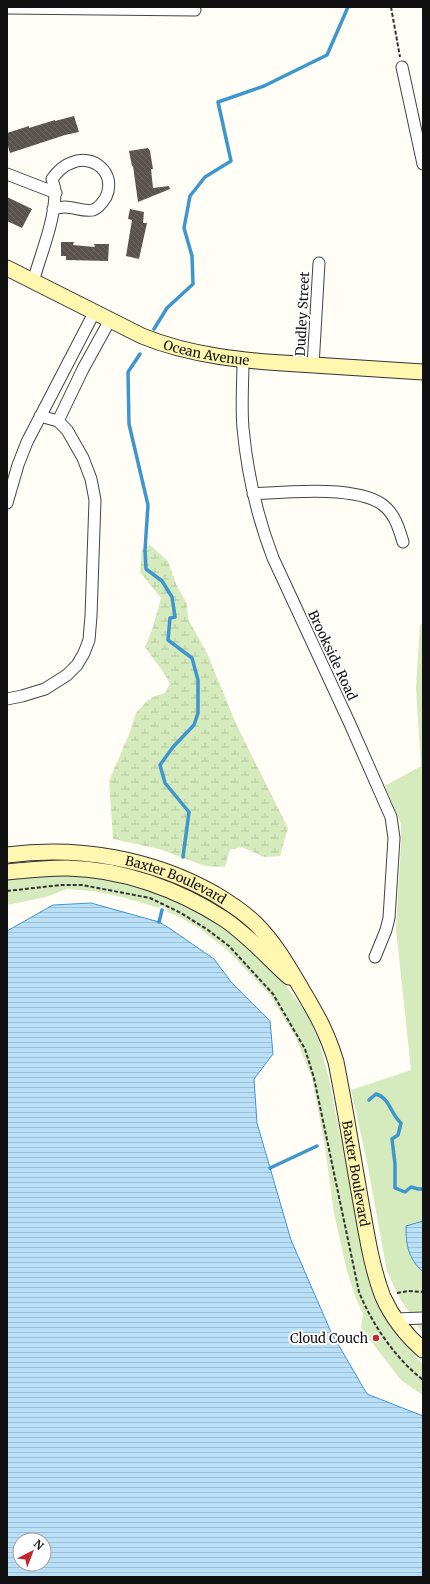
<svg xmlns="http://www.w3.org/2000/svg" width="430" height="1584" font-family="Merriweather,serif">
<defs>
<pattern id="wetland-marsh" width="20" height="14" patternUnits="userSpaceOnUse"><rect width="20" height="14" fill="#d5ebbd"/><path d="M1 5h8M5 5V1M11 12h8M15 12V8" fill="none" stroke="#b6c8a1"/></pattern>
<pattern id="water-rules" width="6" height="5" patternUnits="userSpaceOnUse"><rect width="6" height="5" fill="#b9e0f7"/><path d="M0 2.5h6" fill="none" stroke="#9ebfd3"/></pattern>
<pattern id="building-back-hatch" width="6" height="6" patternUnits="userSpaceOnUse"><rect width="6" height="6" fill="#5a524d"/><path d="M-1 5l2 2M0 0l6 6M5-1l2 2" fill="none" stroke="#6d6662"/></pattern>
</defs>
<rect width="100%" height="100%" fill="#fffdf5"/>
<path fill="#d5ebbd" d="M423,623V1334L399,1297L387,1271L367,1162L351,1090L411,1070L396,929L401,844V824L385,786L421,766L416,688L420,625Z
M42,871L129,878L224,921L269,963L307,1014L319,1041L329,1079L368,1279L380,1308L400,1339L423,1364V1395L412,1388L400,1379L361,1328L363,1314L355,1296L347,1271L334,1213L325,1147L312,1078L296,1038L270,995L226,949L199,928L178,916L167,912V908L161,906L159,908L122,897L93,891L67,889L46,897L7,905V875Z"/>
<path fill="url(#wetland-marsh)" d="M150,545L168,561L176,584L187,604L188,619L207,653L237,726L288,828L280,856L264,857L242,847L230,850L225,867L205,866L159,849L113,839L109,781L130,732L136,713L147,701L155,696L165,693L170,684C164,670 153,660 145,647L152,630L161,598L140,572L142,550Z"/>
<path fill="url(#water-rules)" stroke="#3f96cf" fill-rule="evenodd" d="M91,903L159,922L169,928L214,959L231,982L270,1021L273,1054L254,1079L257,1123L291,1240L331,1332L367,1394L423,1416V1577H7V931L53,905ZM20,1540H44V1564H20Z
M423,1221V1272C408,1258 406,1245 406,1226Z"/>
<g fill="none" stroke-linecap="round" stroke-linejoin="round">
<path stroke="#3f96cf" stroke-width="3.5" d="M154,329L167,308L193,284L192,256L184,228L190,196L205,177L231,161L218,102L264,86L327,55L348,7
M140,354L128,372L129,424L148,505L145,550L146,569L162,581L172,597L175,617L170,618L168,640L192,658L198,680V713L194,725L173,747L160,765L165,783L189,812L183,857
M159,922L162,910
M369,1100L376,1094C390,1098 391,1115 401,1123L398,1135L392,1139L395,1164V1188L405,1192L411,1187L418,1189H423
M270,1168L317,1146"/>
</g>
<path fill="url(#building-back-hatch)" d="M74,116L79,132L65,135L10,153L7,143V133L29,126V128L55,120V121Z
M148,148L150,151L153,169H151L153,188L169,186L170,189L138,202L133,166H132L129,151Z
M7,197L32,209L22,228L7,221Z
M130,209L144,212L143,223H147L139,259L126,256L132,220L128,219Z
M61,242H74L73,245L95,247L94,244H109L108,261L66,260V256H61Z"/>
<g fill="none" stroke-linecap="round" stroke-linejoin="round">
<g stroke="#444" stroke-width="13">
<path id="street" d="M7,8L195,10
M402,67L423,164
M7,174L56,193
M33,282C41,253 54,224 55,194C56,189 53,184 52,179C57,172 62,166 71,163C93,153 117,173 106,197C103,202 99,208 93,210C83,212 74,207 65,207C61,207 57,208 53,209
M243,361C243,383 241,405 243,428C247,472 257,516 273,558L350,724L391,817L394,838L389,918L386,930L375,957
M313,366L319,263
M58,421L83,369L110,320
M253,494C286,492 357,485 383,505C395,514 399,529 403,542
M7,503L18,465L27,442L94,313
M7,699L22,696L45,689L67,675L77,665L84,653L89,640L91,616L95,500L91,479L83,458L67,430L58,421L40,416
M396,1319L423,1318"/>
</g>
<g stroke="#333" stroke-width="17">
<g id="secondary">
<path id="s1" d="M7,268L142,336C191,356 245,361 298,364C339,367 381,369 423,372"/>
<path id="s2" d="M7,855C79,846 151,858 215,894C230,903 244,912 256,924C275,943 288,966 301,988C317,1015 327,1032 336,1062C345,1107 352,1152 360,1197C366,1230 371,1266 383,1297C392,1317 407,1336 423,1350"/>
<path d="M7,872C27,870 47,868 67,868C122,869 178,889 224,919C248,935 268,958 289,977"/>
</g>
</g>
<path stroke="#333" stroke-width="2" stroke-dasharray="4 2" stroke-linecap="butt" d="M391,7L400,57
M7,891L61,885H82L150,898L181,913L208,930L229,946L273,994L305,1049L314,1078L359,1292C372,1324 395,1358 423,1380
M397,1293L408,1291L423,1292"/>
<use href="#street" stroke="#fff" stroke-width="11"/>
<use href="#secondary" stroke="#fff6b0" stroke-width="15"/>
</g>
<circle fill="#c4262e" stroke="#fff" stroke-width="1.5" cx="376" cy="1338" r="4"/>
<g text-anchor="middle" stroke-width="4" stroke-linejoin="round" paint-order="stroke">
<g font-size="13" fill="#111" stroke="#fff">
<text transform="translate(302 314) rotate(-87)" y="5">Dudley Street</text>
<text dy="5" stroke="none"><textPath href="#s1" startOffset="218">Ocean Avenue</textPath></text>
<text transform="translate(333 655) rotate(65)" y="5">Brookside Road</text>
<text dy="5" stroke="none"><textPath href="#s2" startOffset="173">Baxter Boulevard</textPath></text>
<text dy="5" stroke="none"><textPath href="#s2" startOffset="540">Baxter Boulevard</textPath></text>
</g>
<g font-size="13" fill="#111" stroke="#fff" text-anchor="end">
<text x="368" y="1343">Cloud Couch</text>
</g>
</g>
<rect width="430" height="1584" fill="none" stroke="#111111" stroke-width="16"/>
<g transform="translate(32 1552) rotate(42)"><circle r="19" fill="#ffffff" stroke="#a0a0a0"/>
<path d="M0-3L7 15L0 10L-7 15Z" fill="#c4262e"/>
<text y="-6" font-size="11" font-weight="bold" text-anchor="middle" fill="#111111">N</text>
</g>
</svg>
